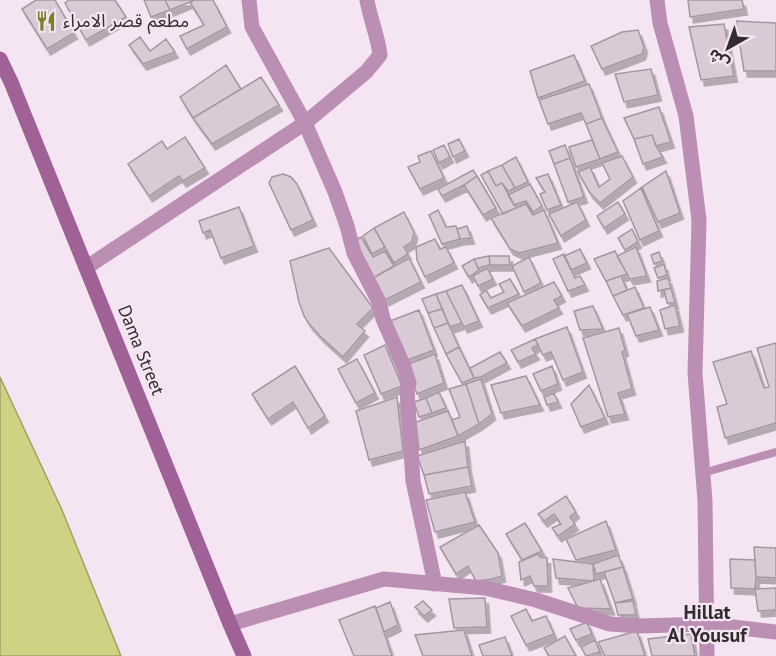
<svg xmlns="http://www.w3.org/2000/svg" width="776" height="656" font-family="'PT Sans','Noto Sans Arabic',sans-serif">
<defs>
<filter id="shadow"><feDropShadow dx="3.5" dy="6" stdDeviation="0" flood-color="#0004"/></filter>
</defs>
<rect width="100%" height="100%" fill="#f5e5f2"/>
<path fill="#cfd183" stroke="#a0a06a" stroke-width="1.5" d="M0,377L62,510L121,656H0Z"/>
<path fill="#d9cad6" stroke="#a596a2" stroke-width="1.5" filter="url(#shadow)" d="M36,0H55L74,33L47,49L22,9Z
M69,0H115L126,17L86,40L65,3Z
M144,0H165L170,10L151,17Z
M165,0H195L170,10Z
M195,0H213L227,27L187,49L180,36L204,25L190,2Z
M688,0H742L744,9L690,17Z
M736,21L776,23V71H744Z
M724,24L734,76L701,80L689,27Z
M638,30L644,47L642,54L602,69L591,46L622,32Z
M140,37L150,51L166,39L175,52L143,64L129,45Z
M574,55L585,81L538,98L530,71Z
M226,65L241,89L193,118L180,97Z
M651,69L658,95L624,102L615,74Z
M261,77L279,105L212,144L193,118Z
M589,84L602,118L586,124L581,113L548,124L539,100Z
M659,107L671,142L656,146L652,135L634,139L624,118Z
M602,118L618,152L600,159L586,124Z
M652,135L656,146L663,157L643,164L634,139Z
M185,137L205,168L183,181L179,176L149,196L128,164L162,141L167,149Z
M459,139L465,151L453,157L448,144Z
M592,140L600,159L576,167L569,147Z
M444,145L450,157L439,163L433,150Z
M565,145L570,158L554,164L549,151Z
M431,151L444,178L420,189L408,167L420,162L418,156Z
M622,156L633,177L600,203L590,193L578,172L590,167L599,187L610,179L602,163Z
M516,157L528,182L515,188L502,165Z
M570,158L584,197L568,202L554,164Z
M502,165L515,188L508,191L502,183L496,186L488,171Z
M473,170L477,176L464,185L442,196L438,189Z
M488,171L496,186L502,183L516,208L503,214L481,175Z
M666,171L680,213L658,222L642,187Z
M283,174L291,177L297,184L313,220L291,230L269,183L272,177Z
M548,174L561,205L547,210L540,194L545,192L536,178Z
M477,176L496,208L483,215L464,185Z
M530,184L542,206L533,212L526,201L514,205L508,195Z
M641,188L659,231L640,240L623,201Z
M577,202L586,220L561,236L549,214Z
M618,202L625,214L604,228L597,216Z
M526,204L533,215L544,210L558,243L519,253L510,249L491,218Z
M239,207L254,246L221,258L210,230L203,233L199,221Z
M438,210L446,227L456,226L460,239L442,244L429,215Z
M404,212L414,232L412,242L404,247L408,254L394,263L374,228Z
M467,226L471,238L460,239L457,229Z
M374,228L385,247L372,254L363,236Z
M632,229L638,242L625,250L618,238Z
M361,237L373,257L385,251L394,266L373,278L354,241Z
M435,239L440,249L446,247L454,263L425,277L417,260L416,247Z
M636,247L647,276L630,279L617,256Z
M329,248L373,308L357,324L365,331L343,357L321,337L310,325L304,316L299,302L290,261Z
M580,249L587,263L571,270L564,256Z
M615,251L627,274L606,281L594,259Z
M659,252L662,261L654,264L651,255Z
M564,254L575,278L580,276L585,285L568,291L553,259Z
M489,256H509L510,265H490Z
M489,256L490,265L478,268L474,259Z
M529,257L541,283L524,292L512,266Z
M409,258L421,282L385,300L373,278Z
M474,259L479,270L469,277L462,266Z
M664,264L667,275L658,278L654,268Z
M487,268L493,279L478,286L473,276Z
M621,276L627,290L613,296L606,281Z
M668,278L671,288L658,291L657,281Z
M510,279L519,294L488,308L480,295L486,290L491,298L504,292L499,284Z
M554,282L562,296L554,300L559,308L522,326L507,303Z
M462,285L479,321L464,327L446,291Z
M635,287L644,308L623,315L613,296Z
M671,288L675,303H667L664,290Z
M446,291L462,323L450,327L436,294Z
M436,294L442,309L428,313L422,299Z
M675,305L680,326L665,329L660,310Z
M593,306L603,329L580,330L574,311Z
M650,307L659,330L636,336L627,314Z
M442,309L448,323L434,328L428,313Z
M419,310L434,350L405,361L390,321Z
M448,323L459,347L446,354L434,328Z
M567,327L583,372L563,380L551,352L543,355L535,339Z
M619,328L625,350L622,352L632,389L618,393L625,414L608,417L583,338Z
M535,339L538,345L532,348L536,354L518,362L511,350Z
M776,343V423L725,438L717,407L727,404L713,362L751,351L764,388L769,387L757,348Z
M385,345L402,386L381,394L364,355Z
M459,347L474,378L462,383L446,354Z
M500,352L507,363L481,377L474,378L470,368Z
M435,354L444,383L417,394L406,365Z
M357,359L375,393L356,403L338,369Z
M295,366L325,416L308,428L293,402L268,419L252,394Z
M552,366L558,384L541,391L533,374Z
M526,376L540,405L501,413L491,385Z
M481,379L492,414L479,424L466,384Z
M466,384L479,424L458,436L452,420L460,417L449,389Z
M589,385L605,418L581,427L571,404Z
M439,392L446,408L432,413L426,398Z
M554,393L558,402L547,405L544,397Z
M397,397L403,451L369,460L356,411Z
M426,398L432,413L419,417L414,402Z
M448,411L458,436L419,450L416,422Z
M465,441L468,467L424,475L417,456Z
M468,467L472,486L429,494L424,475Z
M465,492L475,522L435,532L426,500Z
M566,496L576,512L570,517L575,524L558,536L552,528L561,524L554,514L544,521L538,514Z
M606,521L616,550L576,560L566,539Z
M525,523L542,551L522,560L506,534Z
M479,525L498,553L502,576L492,579L476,581L468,566L456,574L440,547Z
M754,547L776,548V578L756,577Z
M538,554L540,557L547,558L548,586H534L530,576L521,580L519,562Z
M618,555L623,567L596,574L593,564Z
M553,559L593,564L594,581L556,578Z
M730,559L755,560L756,577L755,589L731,588Z
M623,567L633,599L615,603L604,572Z
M600,579L611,609L578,608L568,588Z
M776,588V610L758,611L755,589Z
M485,598L487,627L454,628L449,599Z
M423,601L432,610L424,616L415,607Z
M633,601L636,615H618L615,603Z
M390,602L398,625L384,632L376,608Z
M375,606L392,656H354L339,620Z
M526,609L532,621L546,616L554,634L526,645L511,616Z
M587,622L592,634L576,640L570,629Z
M464,630L472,656H423L415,635Z
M637,631L645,656H605L598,642Z
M691,634L695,656H652L648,639Z
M565,636L576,656H549L544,648Z
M505,637L512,656H483L479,645Z
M595,640L600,652L586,656L581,647Z"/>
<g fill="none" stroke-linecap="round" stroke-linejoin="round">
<path stroke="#bb8fb3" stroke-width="8" d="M703,473L776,452"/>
<path stroke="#bb8fb3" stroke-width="15" d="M249,0L252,27L305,123L335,192L347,226L354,253L379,302L383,319L404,367L409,383L407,390L413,481L435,584
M87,267L305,123L366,72L380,55C378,36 370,19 367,0"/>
<path stroke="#bb8fb3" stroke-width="15" d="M657,0L660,23L686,116L699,220L695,373L705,501L707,656
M230,624L384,579L485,588L536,600L610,624L639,626L707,624L776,632"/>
<path stroke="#a06196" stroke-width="15" d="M0,59L11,82L230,624L244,656"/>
</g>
<defs>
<g id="restaurant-bare" transform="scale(1.62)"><path d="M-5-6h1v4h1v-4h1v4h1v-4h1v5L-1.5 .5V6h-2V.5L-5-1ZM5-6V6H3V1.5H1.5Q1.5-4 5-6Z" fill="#7e7f27" stroke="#f5e5f2" stroke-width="2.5" paint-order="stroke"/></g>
</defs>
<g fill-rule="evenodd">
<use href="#restaurant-bare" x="46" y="21"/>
</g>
<g text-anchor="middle" stroke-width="4.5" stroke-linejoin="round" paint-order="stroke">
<g font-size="18" fill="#312c30" stroke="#f5e5f2" text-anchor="start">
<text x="63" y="27">مطعم قصر الامراء</text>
</g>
<g font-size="18" fill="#312c30" stroke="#f5e5f2">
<text transform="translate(141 350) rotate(68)" y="6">Dama Street</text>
</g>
<g font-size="20" font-weight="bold" fill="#312c30" stroke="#f5e5f2">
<text x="707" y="619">Hillat<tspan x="707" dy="23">Al Yousuf</tspan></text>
</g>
</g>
<g transform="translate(728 48) rotate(220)" stroke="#f5e5f2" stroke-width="4.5" paint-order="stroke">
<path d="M0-4.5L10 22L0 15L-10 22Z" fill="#312c30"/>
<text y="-9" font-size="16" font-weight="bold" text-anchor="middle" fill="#312c30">ش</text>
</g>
</svg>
